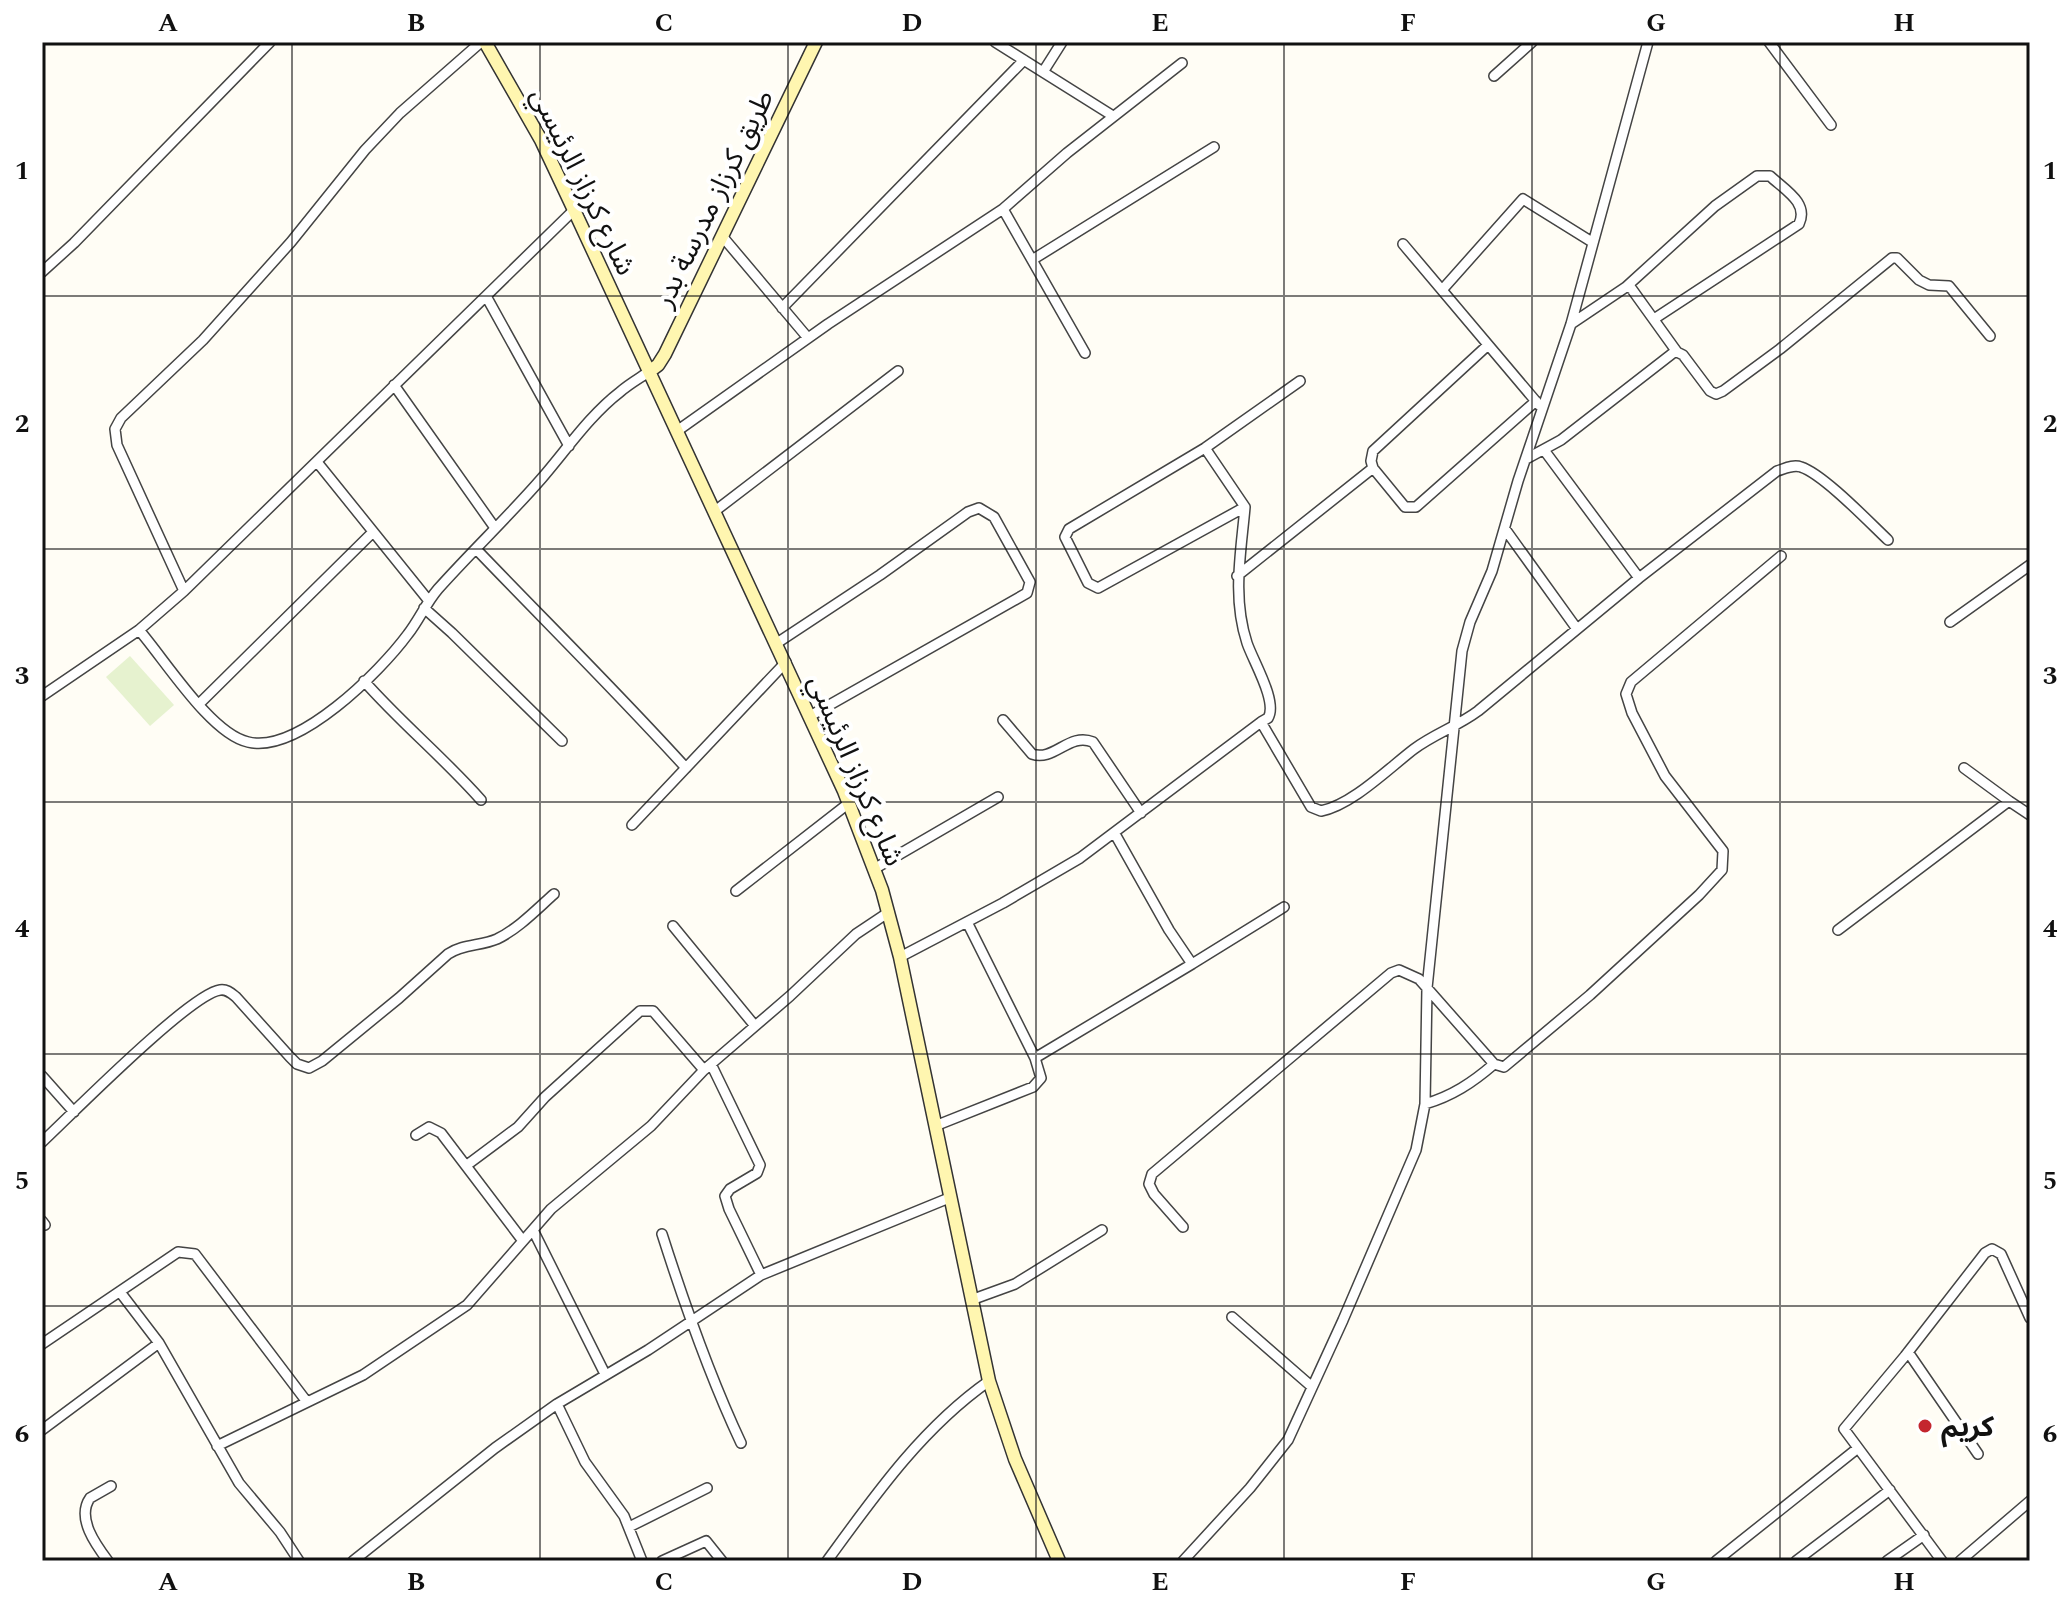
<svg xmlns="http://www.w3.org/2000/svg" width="2072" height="1603" font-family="Spectral,'Noto Sans Arabic',serif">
<rect width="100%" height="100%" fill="#fffdf5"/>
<path fill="#e6f2cf" d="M130,656L174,705L150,726L106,677Z"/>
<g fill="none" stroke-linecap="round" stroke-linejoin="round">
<g stroke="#444" stroke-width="12">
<path id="street" d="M995,42L1113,116
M1769,42L1831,125
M1043,72L1062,42
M1494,76L1532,42
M1003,209L1085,353
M722,236L808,338
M1403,244L1539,405
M1032,260L1214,147
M42,272L74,243L270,42
M1626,287L1715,206L1757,176H1770C1785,190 1809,203 1799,224L1654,319
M1442,290L1523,199L1592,242
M486,296L569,446
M782,308L1024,60
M1571,324L1626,287L1631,288L1677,352
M1488,345L1373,451L1371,461L1373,468L1405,507H1416L1536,401
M394,385L495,528
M677,431L828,324L1003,209L1067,153L1182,63
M1205,448L1245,507C1241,553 1232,597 1247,643C1253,661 1278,702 1268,718L1261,722L1311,807L1321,811C1352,805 1389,768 1414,749C1434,734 1458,726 1478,711L1639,578L1777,471C1784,469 1793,464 1801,467C1823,474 1869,522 1888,540
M1544,450L1639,578
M1526,459L1561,440L1673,353L1677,352L1683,355L1710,391L1716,394L1723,391L1780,349L1892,258H1897L1919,280L1929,285L1949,286L1990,336
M317,462L429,601
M1245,507L1098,588L1088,583L1065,537L1069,529L1205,448L1300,381
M715,511L898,371
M1505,529L1577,629
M476,549C546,622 618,693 686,768
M1237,576L1373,468
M184,591L117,445L115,429L121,418L203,340L291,242L365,150L400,113L481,42
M424,608L452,633L562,741
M1950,622L2030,565
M139,630C165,660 211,734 248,742C298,754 380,672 408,634C419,620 426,603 438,589C472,551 509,516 542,478C567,449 590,415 620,392C629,384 640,378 650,371
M777,643L880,575L968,512L979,508L994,517L1030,582L1027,593L810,716
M364,681C401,723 444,758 481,800
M42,696L139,630L184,591L574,210
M199,704L373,532
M1003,720L1032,754C1054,762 1069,732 1093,742L1141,813
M1964,768L2009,801
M632,825L786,662
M1115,834L1169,930L1192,964L1284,907
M874,869L998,797
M736,891L849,803
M673,926L755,1026
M1838,930L2009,801L2030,815
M900,957L1003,903L1080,858L1261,722
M1035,1058L1192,964
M711,1064L760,1165L757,1173L730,1189L725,1196L729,1209L761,1275
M42,1076L74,1112
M1425,1104C1452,1096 1472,1083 1494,1064
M935,1126L1033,1087L1041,1078L1035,1058L967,922
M416,1135L429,1127L441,1133L523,1241
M42,1142C71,1115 190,994 220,990C227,989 231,993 236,997L290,1057L297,1064L309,1068L322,1061L399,998L448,954C463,944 481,946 497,939C518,929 537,909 554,894
M467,1165L518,1127L545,1097L640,1011H653L704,1070
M42,1221L45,1225
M1183,1227L1154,1194L1149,1184L1152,1174L1391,973L1399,970L1419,979L1494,1064L1504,1067L1590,995L1699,895L1722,870L1723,851L1665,776L1632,713L1626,694L1631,682L1781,556
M533,1230L605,1374
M662,1234C685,1306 709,1375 741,1443
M120,1292L159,1343L239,1483L280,1532L299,1561
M971,1300L1015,1284L1102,1230
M1232,1317L1311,1386
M42,1344L178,1252L195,1254L307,1402
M1908,1352L1978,1454
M557,1404L585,1462L624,1516L642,1561
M42,1430L159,1343
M217,1446L363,1375L467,1305L551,1209L651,1126L704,1070L790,996L856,934L889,912
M629,1527L707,1488
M108,1561C96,1545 76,1518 90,1498L111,1486
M353,1561L495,1448L557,1404L648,1350L761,1275L949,1198
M662,1561L706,1541L722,1561
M827,1561C875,1495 922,1428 989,1381
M1183,1561L1250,1488L1288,1440L1343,1320L1416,1150L1425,1104L1427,988L1462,651L1470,622L1492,571L1518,481L1571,324L1648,42
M1716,1561L1858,1448
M1796,1561L1890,1490
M1887,1561L1924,1535
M1942,1561L1844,1429L1905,1356L1985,1253L1992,1249L2001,1254L2030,1318
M1960,1561L2030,1501"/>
</g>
<g stroke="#333" stroke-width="15">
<path id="secondary" d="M485,42L541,140L574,210L844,791L882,890L900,957L989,1381L1015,1459L1059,1561
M650,371L658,365L665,354L816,42"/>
</g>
<use href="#street" stroke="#fff" stroke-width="9"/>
<use href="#secondary" stroke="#fff6b0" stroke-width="12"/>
</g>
<path fill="none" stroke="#111" stroke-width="2" stroke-opacity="0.55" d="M292,42V1561M540,42V1561M788,42V1561M1036,42V1561M1284,42V1561M1532,42V1561M1780,42V1561M42,296H2030M42,549H2030M42,802H2030M42,1054H2030M42,1306H2030"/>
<circle fill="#c4262e" stroke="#fff" stroke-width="3" cx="1925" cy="1426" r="8"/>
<g text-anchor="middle" stroke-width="8" stroke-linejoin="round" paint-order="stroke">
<g font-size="28" fill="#111" stroke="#fff">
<text transform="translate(584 181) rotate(64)" y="10">شارع كرزاز الرئيسي</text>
<text transform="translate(713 198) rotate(-64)" y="10">طريق كرزاز مدرسة بدر</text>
<text transform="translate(857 770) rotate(67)" y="10">شارع كرزاز الرئيسي</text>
</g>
<g font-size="28" font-weight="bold" fill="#111" stroke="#fff" text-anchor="start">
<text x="1941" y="1436">كريم</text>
</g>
</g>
<rect width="2072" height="1603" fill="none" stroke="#ffffff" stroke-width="88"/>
<rect x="44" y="44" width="1984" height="1515" fill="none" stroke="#111" stroke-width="3"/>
<g font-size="26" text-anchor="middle" font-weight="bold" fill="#111">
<text x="168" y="31">A</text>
<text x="416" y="31">B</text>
<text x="664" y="31">C</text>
<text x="912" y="31">D</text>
<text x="1160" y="31">E</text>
<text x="1408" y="31">F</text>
<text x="1656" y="31">G</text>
<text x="1904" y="31">H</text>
<text x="22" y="179">1</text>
<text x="2050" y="179">1</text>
<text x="22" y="432">2</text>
<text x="2050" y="432">2</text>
<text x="22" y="684">3</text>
<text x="2050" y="684">3</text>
<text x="22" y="937">4</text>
<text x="2050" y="937">4</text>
<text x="22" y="1189">5</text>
<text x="2050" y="1189">5</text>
<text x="22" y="1442">6</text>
<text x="2050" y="1442">6</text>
<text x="168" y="1590">A</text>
<text x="416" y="1590">B</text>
<text x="664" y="1590">C</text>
<text x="912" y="1590">D</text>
<text x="1160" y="1590">E</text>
<text x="1408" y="1590">F</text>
<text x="1656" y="1590">G</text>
<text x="1904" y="1590">H</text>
</g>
</svg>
